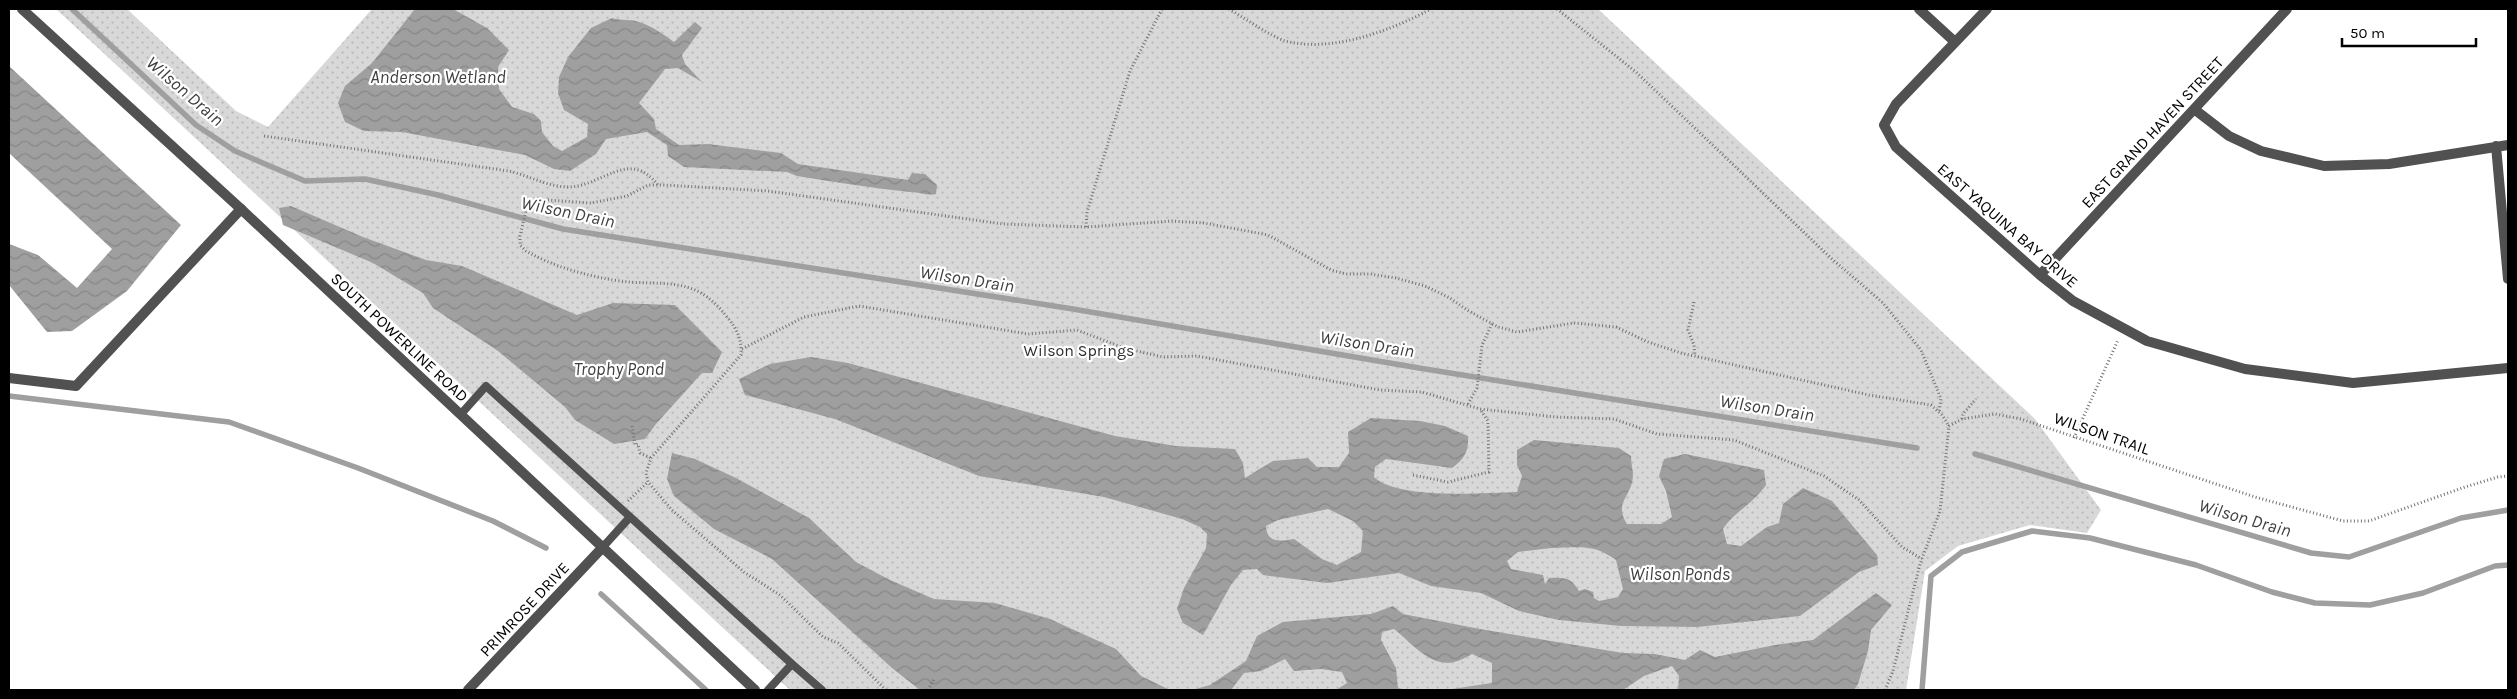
<svg xmlns="http://www.w3.org/2000/svg" width="2517" height="699" font-family="Karla,sans-serif">
<defs>
<pattern id="park-dots" width="8" height="8" patternUnits="userSpaceOnUse" patternTransform="scale(1.25)"><rect width="8" height="8" fill="#d8d8d8"/><path d="M2 2h.1M6 6h.1" fill="none" stroke="#b8b8b8" stroke-width="1.8" stroke-linecap="round"/></pattern>
<pattern id="water-waves" width="16" height="10" patternUnits="userSpaceOnUse" patternTransform="scale(1.25)"><rect width="16" height="10" fill="#9f9f9f"/><path d="M0 5q4-4 8 0t8 0" fill="none" stroke="#878787"/></pattern>
</defs>
<rect width="100%" height="100%" fill="#fff"/>
<path fill="url(#park-dots)" d="M56,9H127L236,111L268,127L372,9H1598L2035,419L2101,510L2087,533L2030,525L1958,546L1925,571L1906,690H790Z"/>
<path fill="url(#water-waves)" fill-rule="evenodd" d="M415,9H453L487,28L509,50L498,67L499,89L512,107L534,114L541,121L542,132L553,146L562,151L587,137L588,124L564,110L558,93L559,77L568,57L591,28L612,18C622,21 631,19 639,22C652,26 663,34 674,42L695,22L702,28L682,55L685,64L702,82L678,68L665,69L639,103L654,119L656,129L679,145L708,144L781,153L798,164L908,180L912,173L925,174L937,185L936,194C926,196 920,192 910,192C872,188 834,182 797,176L787,172L684,167L668,156L667,145L647,132L606,139L596,154L570,171L554,169L525,155L402,132L364,131L345,122L338,103L345,86L372,63Z
M9,66L181,225L127,291L72,331L47,332L9,285V244L38,255L77,288L112,249L9,153Z
M291,206L363,237L426,260L462,266L577,315L613,303L675,305L722,352L712,373H702L656,424L645,439L614,444L575,420L565,407L498,351L433,308L423,293L373,263L283,225L279,208Z
M811,357L848,363L1115,436L1176,446L1235,449L1243,463L1245,478L1273,461L1308,458L1317,467H1339L1349,453L1348,432L1371,418L1420,421L1445,426L1468,436C1469,452 1464,459 1452,468L1386,459L1375,467L1374,477C1399,500 1483,493 1517,492L1522,476L1517,465V450L1534,440L1619,448L1631,456C1631,463 1633,470 1633,476C1632,497 1613,502 1627,524H1661L1672,517L1666,491L1659,476L1664,459L1685,454L1764,470L1766,485C1752,505 1735,511 1723,529L1727,544L1741,546L1767,527L1779,523L1783,504L1803,488L1832,501L1877,555L1878,565L1859,572L1800,616L1697,627L1621,626L1559,620L1519,611L1481,593L1431,586L1399,573L1327,583L1263,575L1257,569L1243,570L1231,585L1203,635L1183,623L1177,609L1184,588L1206,548L1207,534L1200,527L1182,519L1104,497L979,476L835,419L745,395L739,379L770,364ZM1328,509L1353,521L1363,531L1361,552L1337,565L1322,559L1294,539C1281,541 1267,544 1266,526L1278,520ZM1551,548C1578,548 1593,543 1616,560L1623,589L1618,597L1599,601L1594,598L1593,592L1585,589L1579,591C1572,578 1564,577 1549,578L1545,584L1543,575L1511,569L1507,561L1518,552Z
M672,453L695,459L736,478L809,518L856,562L890,580L934,599L995,603L1050,619L1116,649L1141,676L1170,690H920L892,668L772,559L714,529L674,496L667,479Z
M1876,593L1892,605L1871,630L1868,651L1858,684L1854,690H1678L1679,676L1672,666L1644,676L1623,690H1445L1492,683V663L1472,654C1466,657 1460,661 1454,662C1430,668 1410,641 1394,629L1382,632L1381,640L1396,668L1398,688L1407,690H1336L1347,683L1342,672L1321,669L1294,671L1285,659L1261,671L1244,673L1231,690H1192L1210,685L1246,661L1257,636L1283,622L1371,614L1393,606L1403,614L1480,629L1623,653L1655,654L1685,660L1700,650L1715,657L1775,645L1813,640Z"/>
<g fill="none" stroke-linecap="round" stroke-linejoin="round">
<path stroke="#9f9f9f" stroke-width="5.5" d="M72,9L196,125L235,151L305,181L365,179L438,195L563,229L1073,309L1419,368L1917,448
M9,396L229,422L358,468L493,521L546,548
M1975,454L2311,553L2349,557L2461,518L2508,510
M601,594L706,690
M1922,690L1931,576L1962,552L2032,531L2090,538L2196,565L2272,592L2315,603L2370,605L2423,593L2495,566L2508,565"/>
<path stroke="#737373" stroke-width="3" stroke-dasharray="1 2.5" stroke-linecap="butt" d="M1229,9C1243,17 1270,36 1285,41C1332,53 1390,31 1431,9
M1557,9L1636,72L1832,259L1883,303L1921,350L1941,399L1939,412
M264,136L509,171C530,176 548,187 569,187C603,186 629,148 658,185
M1086,227L1087,212L1130,71L1162,9
M1694,302L1688,330L1694,345L1695,356
M742,349L804,317L859,306L1028,334L1077,330L1124,348L1163,357L1197,356L1380,390L1422,392L1480,409L1556,417L1614,419L1657,434L1734,440L1824,476L1859,500L1902,547L1922,559
M1468,404L1477,388L1482,345L1492,324
M1962,419L1963,414L1976,399
M632,426L635,445L638,444L640,453L651,458
M2074,438L2118,340
M1413,475L1448,482L1489,472L1488,421L1480,409
M628,501L648,482
M886,690L838,643L823,637L780,595L744,572L672,510L648,482L646,473L651,458L741,355C742,339 737,329 727,317C693,272 661,288 613,280C584,275 552,266 526,251L520,245V236L528,202L533,199L591,203L627,196L648,185H664L768,191L1003,224L1086,227L1172,221L1204,223L1247,231L1268,235L1331,270L1346,274H1370L1396,278L1425,286L1450,298L1467,310L1498,327L1517,332L1574,323L1616,327L1648,342L1681,353L1869,395L1931,405L1942,415L1949,426
M928,690L934,679
M1885,690L1893,671L1920,564L1940,511L1949,426L1962,419L1995,414L2021,419L2255,497L2343,521H2369L2465,487L2498,477L2508,476"/>
<path stroke="#515151" stroke-width="8" d="M461,414L486,386L792,664L768,690
M602,548L630,517
M792,664L822,690"/>
<path stroke="#515151" stroke-width="10" d="M1919,9L1955,42
M1987,9L1896,104L1884,125L1896,147L2040,275L2073,301L2147,341L2245,369L2353,383L2508,368
M2194,109L2229,136L2261,151L2324,166L2389,164L2508,145
M2496,146L2508,279
M2040,275L2287,9
M9,378L76,386L241,209
M468,690L602,548"/>
<path stroke="#515151" stroke-width="10" d="M22,9L241,209L755,690"/>
</g>
<g text-anchor="middle" stroke-width="4.5" stroke-linejoin="round" paint-order="stroke">
<g font-size="16" fill="#000" stroke="#fff">
<text transform="translate(2152 132) rotate(-47)" y="6">EAST GRAND HAVEN STREET</text>
<text transform="translate(2008 225) rotate(41)" y="6">EAST YAQUINA BAY DRIVE</text>
<text transform="translate(400 337) rotate(43)" y="6">SOUTH POWERLINE ROAD</text>
<text transform="translate(2102 433) rotate(19)" y="6">WILSON TRAIL</text>
<text transform="translate(524 609) rotate(-47)" y="6">PRIMROSE DRIVE</text>
</g>
<g font-size="16" fill="#2f2f2f" stroke="#fff">
<text x="1079" y="356">Wilson Springs</text>
</g>
<g font-size="18" font-style="italic" fill="#404040" stroke="#fff">
<text x="438" y="83">Anderson Wetland</text>
<text transform="translate(185 91) rotate(41)" y="6">Wilson Drain</text>
<text transform="translate(568 212) rotate(12)" y="6">Wilson Drain</text>
<text transform="translate(967 279) rotate(9)" y="6">Wilson Drain</text>
<text transform="translate(1367 344) rotate(9)" y="6">Wilson Drain</text>
<text x="619" y="375">Trophy Pond</text>
<text transform="translate(1767 408) rotate(9)" y="6">Wilson Drain</text>
<text transform="translate(2245 518) rotate(16)" y="6">Wilson Drain</text>
<text x="1680" y="580">Wilson Ponds</text>
</g>
</g>
<rect width="2517" height="699" fill="none" stroke="#000000" stroke-width="20"/>
<path d="M2342 38v8h134v-8" fill="none" stroke="#000000" stroke-width="2.5"/>
<text x="2350" y="38" font-size="15" fill="#000000" stroke="#ffffff" stroke-width="4" paint-order="stroke">50 m</text>
</svg>
